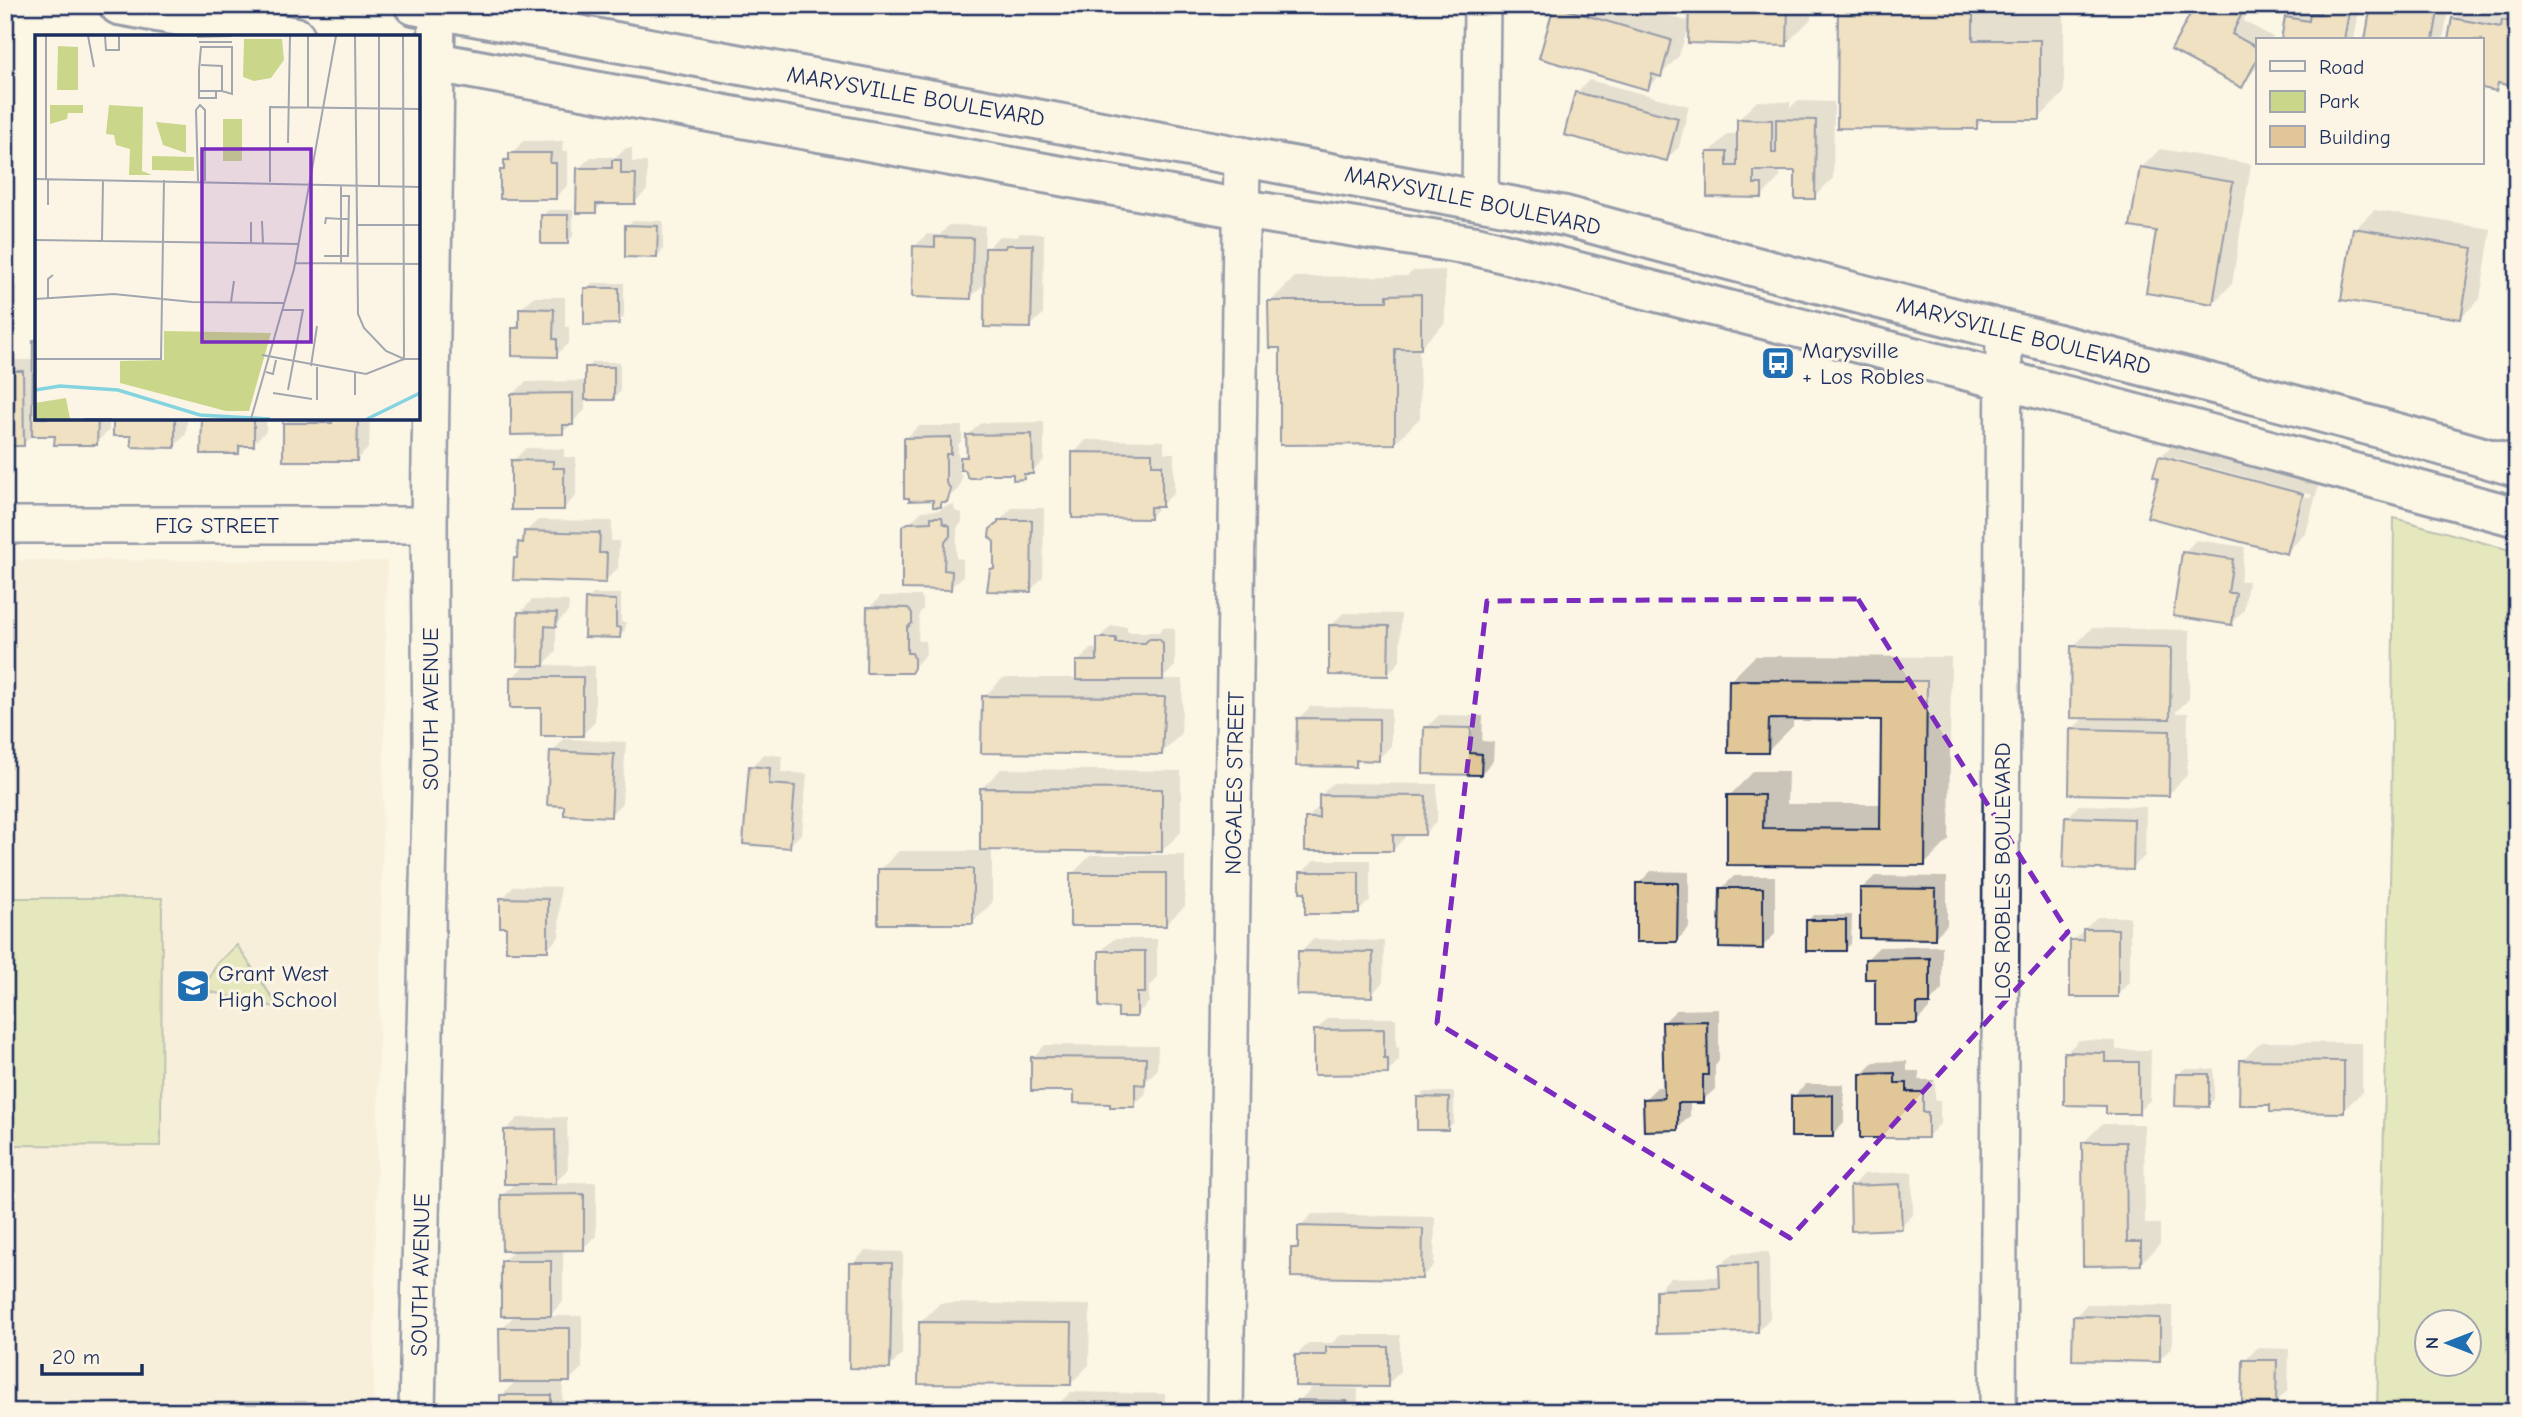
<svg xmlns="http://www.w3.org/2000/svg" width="2522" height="1417" font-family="'Comic Neue',sans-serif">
<rect width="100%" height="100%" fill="#fcf5e5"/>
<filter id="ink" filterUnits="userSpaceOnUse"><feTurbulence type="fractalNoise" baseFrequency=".0143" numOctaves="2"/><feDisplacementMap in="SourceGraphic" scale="14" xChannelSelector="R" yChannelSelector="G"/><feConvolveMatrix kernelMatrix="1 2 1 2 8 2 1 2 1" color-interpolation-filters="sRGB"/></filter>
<g filter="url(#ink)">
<path fill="#f4e7ce" d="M5,560L387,561L373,1412H5Z"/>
<path fill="#cad78a" stroke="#728374" stroke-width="2" fill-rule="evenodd" d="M2394,518L2517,552V1412H2377L2391,843ZM2428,1322H2470V1364H2428Z
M5,898H162L161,1146L5,1145Z
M237,945L279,1008L203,990L217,963Z"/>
<path fill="#0003" fill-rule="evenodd" d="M1558,5H1633L1690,22V5H1811V19L1786,44L1689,24L1679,56L1648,88L1556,7Z
M1841,5H1997V16H2064V93L2039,118H1985L1976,127L1839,7Z
M2197,5H2251L2243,21L2273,37L2271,40H2258V66L2242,85Z
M2299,5L2316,8L2319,5H2360L2354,40H2282L2286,18Z
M2372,5H2449L2443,40H2366Z
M2466,7L2510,15L2517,9V85L2503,82L2496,89L2482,87V40H2450L2454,19Z
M1589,80L1689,106L1679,147L1666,159L1577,93Z
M1757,101L1790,102V108L1797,101L1834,102L1833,178L1814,197L1797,169H1780V177L1762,196L1709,153L1728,134H1738V120Z
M523,141H563L562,151H568V185L555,198L502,171L506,167V160Z
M626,148H632V162H647V190L634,203H603L595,211L578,169L591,157H617Z
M2160,149L2251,164L2232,284L2213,303L2141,168Z
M548,210H573V236L567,242L543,216Z
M2374,210L2491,229L2480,299L2461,317L2355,229Z
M633,220L663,221V250L657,256L627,226Z
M949,225L985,226L984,252L999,236L1017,237L1020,233L1044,234L1043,314L1030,326L986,282L971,297L914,247L927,234L940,235Z
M1445,270V323L1419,348L1420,418L1395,443L1281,346L1270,302L1295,277L1407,276L1413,271Z
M592,283H624V317L618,322L586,289Z
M533,297H565V327H569V343L556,355L514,328L521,322V309Z
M5,334H9L10,360H35L37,339V418H109V430L96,443L57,434H33L23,444H5Z
M593,362H620V392L614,398H585V410L562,433L513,394L526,382L587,381V368Z
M115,418H187L186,434L174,447L132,434Z
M203,418H266V431L253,444H246L238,452Z
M290,418H370L369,447L357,460L285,424Z
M1044,422V460L1032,472L1023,478L1014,472L957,468L962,476L959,488L940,505L935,499L906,439L918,426H962V440L958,445V462L968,451V435L981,423Z
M2179,438L2321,476L2306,533L2287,552L2160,476V457ZM2175,458L2312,495L2311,498L2175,462Z
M1086,440L1164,441V453H1174V493L1149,517L1074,453Z
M526,448L564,449V457H576V496L563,509L513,461Z
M954,505L955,511L962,513V522L957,528L956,558L963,559V576L950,588L904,528L922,511L940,510L945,506Z
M1012,508H1044L1043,577L1031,590L991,570L995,566V542L991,530Z
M538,520L612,521L611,541H619L618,568L605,581L515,559L519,555L520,543L525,538V532Z
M2196,540L2245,547L2240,581H2248L2244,610L2232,623L2184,553Z
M593,594H621V622H626L625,630L619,636L587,600Z
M881,596H921L923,600V609L919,614L918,641H925L926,654L910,671L869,608Z
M532,600L569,601L568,612L556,624V652L543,665L595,666V722L582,735L543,706L512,678L526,664L520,613Z
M1343,613L1401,614L1400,661L1388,674L1331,626Z
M1111,626H1127V632H1159L1163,627L1172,628L1175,630V666L1162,679H1183L1181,734L1162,753L984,697L1003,678H1078V662L1090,649H1098V639Z
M2092,628L2190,630L2189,699L2175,713H2188L2187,775L2169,794L2072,730L2085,716L2073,647Z
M1755,656L1951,657L1949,840L1924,865L1728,863L1729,796L1754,771H1788L1787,804H1882L1883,718L1793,717V726L1768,751L1731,680Z
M1311,706L1391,708V746L1378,759L1362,758L1355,765L1299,718Z
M1439,715L1483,716L1482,741L1494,742L1493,761L1481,774L1426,728Z
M564,739L626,742L622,803L610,815L566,804L552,752Z
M764,754L782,756L781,772L807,774L802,833L789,846L751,767Z
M1001,769L1181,771V832L1162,851L992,849V903L973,922L880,870L899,851H981L982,788Z
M1333,783L1437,784V821L1424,834L1405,833V837L1393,850L1307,819L1320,805V796Z
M2079,805L2146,807L2145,856L2132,868L2067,818Z
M1091,855H1185V906L1166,924L1072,874Z
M1314,860H1370V900L1358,912L1307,890L1302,873Z
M1651,871L1689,872V928L1676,941L1638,884Z
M1734,876H1775V934L1762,947L1722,888Z
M1875,876L1947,877V925L1934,938L1862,888Z
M514,886L560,887L559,937L547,949L508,925L502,899Z
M1813,915H1852L1851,944L1845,949L1808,921Z
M2097,917H2130V982L2117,995L2072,941Z
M1114,939H1157V979L1149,987V1002L1136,1015L1101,951Z
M1313,939L1384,941L1383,982L1371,995L1300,952Z
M1942,946V989L1929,1003V1009L1916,1022L1867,959L1879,947Z
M1719,1009V1061L1715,1066V1089L1702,1101H1690V1116L1677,1129L1645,1099L1657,1087H1665L1664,1022L1676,1010Z
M1328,1018H1396V1048L1399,1047V1060L1387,1073L1316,1031Z
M2079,1040L2116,1041V1050H2151L2150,1100L2138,1112L2108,1104L2066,1053Z
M2261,1042L2362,1043V1092L2343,1111L2242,1061Z
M1045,1045L1158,1046L1157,1070L1146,1081V1093L1134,1106L1112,1102L1076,1089L1033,1058Z
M1907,1061V1071H1919V1080H1935V1100H1940V1124L1927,1137L1862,1074L1874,1062Z
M2184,1069H2214V1099L2208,1105L2178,1075Z
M1806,1084H1844V1123L1832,1136L1793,1097Z
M1424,1092H1454V1122L1448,1128L1418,1098Z
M567,1117L568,1169L555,1183L596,1182V1236L583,1248L563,1249V1302L549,1316H582V1368L569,1380H563L562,1412H502V1395L517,1380L501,1329L516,1314L502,1262L516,1249L503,1195L516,1182L505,1131L518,1118Z
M2102,1124H2144L2145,1224H2160V1244L2141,1263L2085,1264L2083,1143Z
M1912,1172L1913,1215L1901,1227L1852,1187L1864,1174Z
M1312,1214L1435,1217L1434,1265L1422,1277L1292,1249L1300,1242V1227Z
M865,1251L903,1252L902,1354L890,1367L852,1264Z
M1769,1252L1770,1318L1758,1331L1658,1290L1670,1278L1721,1277V1265L1734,1253Z
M940,1303L1090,1305L1089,1365L1070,1384L921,1322Z
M2087,1304L2172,1306V1347L2159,1360L2075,1317Z
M1341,1335H1400V1372L1387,1385L1296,1355L1309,1343H1332Z
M2257,1348L2289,1349L2288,1390L2276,1402L2245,1361Z
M1312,1388L1358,1389L1357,1412H1299V1401Z
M1071,1392L1165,1394V1412H1058V1404Z
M2138,1404L2190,1405V1412H2130Z
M910,1407L994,1409V1412H905Z"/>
<path fill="#e1c797" stroke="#1b2f5e" stroke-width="2" d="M1689,5H1788L1787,46L1688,43Z
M2195,5H2237L2244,9L2232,34L2258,48V58L2242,88L2171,50Z
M2371,5H2405V7L2438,12L2433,40H2365Z
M1554,6L1671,40L1661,77L1652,74L1648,90L1539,58Z
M1838,6L1973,7V40H2040V120H1977V129L1837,128Z
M2321,7L2349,12L2344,40H2281L2285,17L2309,21L2310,12L2320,14Z
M2452,18L2501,27L2502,20L2517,23V87L2498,83L2496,91L2482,88V40H2448Z
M1575,92L1678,118L1667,161L1564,135Z
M1737,119L1772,120V153H1776V119L1816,120L1815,199H1795V171H1754V184H1762V198L1707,197V152H1727V166H1737Z
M509,153H551L550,163H556V199H500V170H504V160H509Z
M612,160H621V174H636L635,204H596V213H576L577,168H612Z
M2140,167L2233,182L2213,304L2146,293L2156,231L2130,227Z
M541,215H568V244H541Z
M625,225L658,226L657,258L625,257Z
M2353,228L2473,248L2461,319L2341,300Z
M935,237L973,238L971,299L912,297L913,246L935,247Z
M1006,245H1033L1031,328L984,327L985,248H1005Z
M584,288H619V324L584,325Z
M1421,294V349H1395V444L1280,445V348H1269L1268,301H1387V295Z
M519,308L554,309L553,339H557V357L512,356V328H519Z
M33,340H37V418H98L97,445H54L55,436H32Z
M585,367H614V400H585Z
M5,371H23L24,446H5Z
M573,393V425H563V434L511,435V394Z
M113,418H175V448L131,447V436H113Z
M202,418H254V446H239V454H201Z
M332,418H358L357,461H283V423H332Z
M1032,434L1033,474H1024V479L1013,480V474H984L977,478H968L965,470H960V457H967L966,435Z
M951,437V454H946V483L951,489L947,502H941V507H933V500L909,501V498H904V438Z
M1072,452L1152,453V465H1162V507H1150V519L1072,518Z
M2159,456L2303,494L2287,554L2147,517L2158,478L2153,476Z
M511,460L553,461V468H564V510H511Z
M931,517H942L943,523L950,526V536L945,542L944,570L952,571L951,590L902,589V527L908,523L931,522Z
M998,520H1032L1031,592L987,591L990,569H994V542L989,537L990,529L998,523Z
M524,531L600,533L599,553H607L606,583L513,580L514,558H517L518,542L523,543Z
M2182,552L2233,559L2228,593H2236L2232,625L2173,616Z
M585,599L616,600V627L621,628L620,638L584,637Z
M867,607L908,608L912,613V623L907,628V653H912L914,658V668L911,673H866Z
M518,612L557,613L556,627L545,626L544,666H517Z
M1329,625L1389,626L1388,676L1329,675Z
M1097,638H1116V643H1145L1149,639H1159L1163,643V680H1076V661H1097Z
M2071,646L2171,648L2170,719L2070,718Z
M510,677H583V736H541V708H510Z
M1729,680L1927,681L1925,866L1727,865V795H1764L1763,828L1880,829L1881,720L1769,719L1768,753H1728Z
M982,696L1165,697L1162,755L981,753Z
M1297,718L1379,719V761L1356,760V767L1296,766Z
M1424,727L1471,728L1470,753L1482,754L1481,775L1423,774Z
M2070,729L2170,731L2169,796L2069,794Z
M550,751L614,754L611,817L564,815V806L547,805Z
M749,766L770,768L769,784L795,786L790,848L743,844Z
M980,788L1162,789V852L980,850Z
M1319,795L1426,796L1425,835H1393V851H1305V818H1319Z
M2065,817L2134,819L2133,870L2063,868Z
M878,869H973V924H878Z
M1300,872H1359V914H1305V892H1300Z
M1070,873H1166V926H1070Z
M1636,883H1678L1677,942H1636Z
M1720,888H1763V949L1719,948Z
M1860,888L1936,889L1935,939L1860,938Z
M500,898L548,899V951H506V927H500Z
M1806,920H1846V951H1806Z
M2083,929H2118V997H2070V940H2083Z
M1099,951H1145V993H1137V1017H1118V1008L1099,1007Z
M1298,951L1373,952L1372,997L1297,995Z
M1930,958V1004H1917V1024H1875V979H1865V959Z
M1707,1021L1708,1075H1703V1103H1678V1130L1644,1131L1643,1099L1664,1098L1662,1022Z
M1384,1029V1059H1388V1074L1314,1075V1030Z
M2064,1052L2105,1053V1062H2139V1114H2106V1106L2064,1105Z
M1031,1057L1146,1058L1145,1085L1135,1084V1107H1110V1104L1074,1103V1091H1031Z
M2240,1060L2344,1061V1113L2270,1112V1105H2239Z
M1895,1073V1083H1907V1092H1923V1112H1928V1138H1860V1074Z
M2176,1074H2209V1107L2175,1106Z
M1833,1095V1137H1791V1096Z
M1417,1097L1449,1098L1448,1130H1417Z
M555,1129L556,1184H504V1130Z
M2082,1142H2126L2127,1242H2141V1265L2083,1266Z
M1900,1184L1902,1229L1851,1231L1850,1186Z
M584,1194V1250L502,1251L501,1195Z
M1298,1226L1423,1229L1422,1279L1291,1277V1248H1298Z
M501,1261H551V1316H501Z
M850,1263H892L890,1369L849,1368Z
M1757,1264L1758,1332L1656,1334V1290L1720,1288L1719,1265Z
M2073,1316L2160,1318V1362L2072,1360Z
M919,1322L1072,1323L1071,1385L918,1384Z
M499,1328H570V1382H500Z
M1326,1347H1388V1387L1295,1386V1355H1326Z
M2243,1360H2277L2276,1404L2242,1403Z
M500,1395H551V1412H500Z
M1297,1400L1346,1401V1412H1297Z
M1057,1404L1154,1405L1153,1412H1056Z"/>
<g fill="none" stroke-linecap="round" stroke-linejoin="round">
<g stroke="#1b2f5e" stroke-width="40">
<path id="street" d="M1480,199L1482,5
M5,525H429
M417,1412L431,745L429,525L437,9
M1225,1412L1242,155
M1998,1412L2004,330"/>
</g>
<g stroke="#1b2f5e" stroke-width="44">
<path id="secondary" d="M119,5L295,37
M414,5L1565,216C1882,304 2202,375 2517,467
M418,59L1242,209L1476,246L2110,407L2517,517"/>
</g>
<use href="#street" stroke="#fcf5e5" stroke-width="35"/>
<use href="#secondary" stroke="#fcf5e5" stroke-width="38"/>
</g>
</g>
<path d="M0 0H2522V1417H0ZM1858,599L2068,932L1790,1238L1437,1023L1487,601Z" fill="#fcf5e5" fill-opacity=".55" fill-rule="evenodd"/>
<path fill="none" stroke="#7b2cbf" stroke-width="5" stroke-dasharray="14 9" stroke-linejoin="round" d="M1858,599L2068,932L1790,1238L1437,1023L1487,601Z"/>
<defs>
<g id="bus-square" transform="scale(1.75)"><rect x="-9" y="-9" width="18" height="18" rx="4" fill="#1f6fb2" stroke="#fcf5e5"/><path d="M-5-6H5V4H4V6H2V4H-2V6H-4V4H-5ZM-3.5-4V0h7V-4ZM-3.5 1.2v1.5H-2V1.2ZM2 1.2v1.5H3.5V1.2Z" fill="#fff"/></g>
<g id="school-square" transform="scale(1.75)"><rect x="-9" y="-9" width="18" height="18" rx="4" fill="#1f6fb2" stroke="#fcf5e5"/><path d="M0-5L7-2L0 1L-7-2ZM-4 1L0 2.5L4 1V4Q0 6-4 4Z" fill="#fff"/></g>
</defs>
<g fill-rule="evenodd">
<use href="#bus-square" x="1778" y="363"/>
<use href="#school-square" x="193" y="986"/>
</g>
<g text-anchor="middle" stroke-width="6" stroke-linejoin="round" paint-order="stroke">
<g font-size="23" fill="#1b2f5e" stroke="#fcf5e5">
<text transform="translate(916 96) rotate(10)" y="8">MARYSVILLE BOULEVARD</text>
<text transform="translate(1473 200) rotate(12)" y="8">MARYSVILLE BOULEVARD</text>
<text transform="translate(2024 335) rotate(14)" y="8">MARYSVILLE BOULEVARD</text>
<text x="217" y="533">FIG STREET</text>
<text transform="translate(430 709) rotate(-90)" y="8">SOUTH AVENUE</text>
<text transform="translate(1234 783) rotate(-89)" y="8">NOGALES STREET</text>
<text transform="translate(2002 871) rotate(-90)" y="8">LOS ROBLES BOULEVARD</text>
<text transform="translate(420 1275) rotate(-89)" y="8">SOUTH AVENUE</text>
</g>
<g font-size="23" fill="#1b2f5e" stroke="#fcf5e5" text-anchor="start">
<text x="1802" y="358">Marysville<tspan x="1802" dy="26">+ Los Robles</tspan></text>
<text x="218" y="981">Grant West<tspan x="218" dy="26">High School</tspan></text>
</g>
</g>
<g transform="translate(35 35)">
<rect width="385" height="385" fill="#fcf5e5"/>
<path d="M209,4H247L249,25L236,43L219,46L208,42ZM23,11L43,12V55H22ZM15,70H48V78H33L32,84L15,89ZM74,70L108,72L107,136L117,140H94L95,114L81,110L79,100L71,99ZM188,84H207V126H188ZM121,87L151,90V118L128,110ZM117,121L159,122V136L117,135ZM129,296L236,298L214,376H191L85,348V326L129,325ZM31,363L35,384H0V368Z" fill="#cad78a"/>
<path fill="none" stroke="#84d4e0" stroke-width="3.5" d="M0,355L25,351L83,355L165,380L235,384M332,384L385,358"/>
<path fill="none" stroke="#a2a6af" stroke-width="2" d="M11,1V144M53,1L59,32M70,1L71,15H84V1M320,1L323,279L329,293L351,316L369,324L368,1M162,2L197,1M164,7H197M166,30L187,31V56M164,56H187L197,59V12H166L164,35V63H181V56M273,73V1M253,108L255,1M0,144L385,152M13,144V170M163,146L161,75L165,70L170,75V146M235,147V72L385,74M344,152V1M227,186L228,209M290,189L291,183L306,184V151M322,190H385M0,205L264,209M67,207L68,145M216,209V187M289,221H313L314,161H306M260,228L385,229M306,228V184H314M13,263V244L18,240M0,264L79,259L157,267L250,268M196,267L199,246M248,275H268L253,355M227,320L331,339L369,324H385M0,324H126L129,145M276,331L282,291M231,337L238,339L241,325M320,338V360M238,358L277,364M282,365V332M49,384H77M216,384L259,234L301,1"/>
<path fill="#7b2cbf" fill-opacity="0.15" stroke="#7b2cbf" stroke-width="3.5" d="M167,114H276V307H167Z"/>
<rect width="385" height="385" fill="none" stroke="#1b2f5e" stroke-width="3.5"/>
</g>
<rect width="2522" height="1417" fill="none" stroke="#fcf5e5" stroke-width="28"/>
<rect x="14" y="14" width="2494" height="1389" fill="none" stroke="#1b2f5e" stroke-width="2.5" filter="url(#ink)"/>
<rect x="2256" y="38" width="228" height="126" fill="#fcf5e5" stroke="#a2a6af" stroke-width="2"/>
<rect x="2270" y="61" width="35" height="10" fill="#fcf5e5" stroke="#a2a6af" stroke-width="2"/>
<text x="2319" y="74" font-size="21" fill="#1b2f5e">Road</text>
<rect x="2270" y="91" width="35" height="21" fill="#cad78a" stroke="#a2a6af" stroke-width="2"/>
<text x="2319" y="108" font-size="21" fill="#1b2f5e">Park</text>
<rect x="2270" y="126" width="35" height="21" fill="#e1c797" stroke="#a2a6af" stroke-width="2"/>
<text x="2319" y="144" font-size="21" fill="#1b2f5e">Building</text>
<g transform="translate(2448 1343) rotate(270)"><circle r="33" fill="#fcf5e5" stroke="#a2a6af" stroke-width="2"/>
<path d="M0-5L12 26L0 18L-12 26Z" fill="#1f6fb2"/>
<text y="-10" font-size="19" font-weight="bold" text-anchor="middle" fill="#1b2f5e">N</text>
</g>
<path d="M42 1364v10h100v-10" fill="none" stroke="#1b2f5e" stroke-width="3.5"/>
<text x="52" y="1364" font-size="21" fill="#1b2f5e" stroke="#fcf5e5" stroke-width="5" paint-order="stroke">20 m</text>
</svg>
